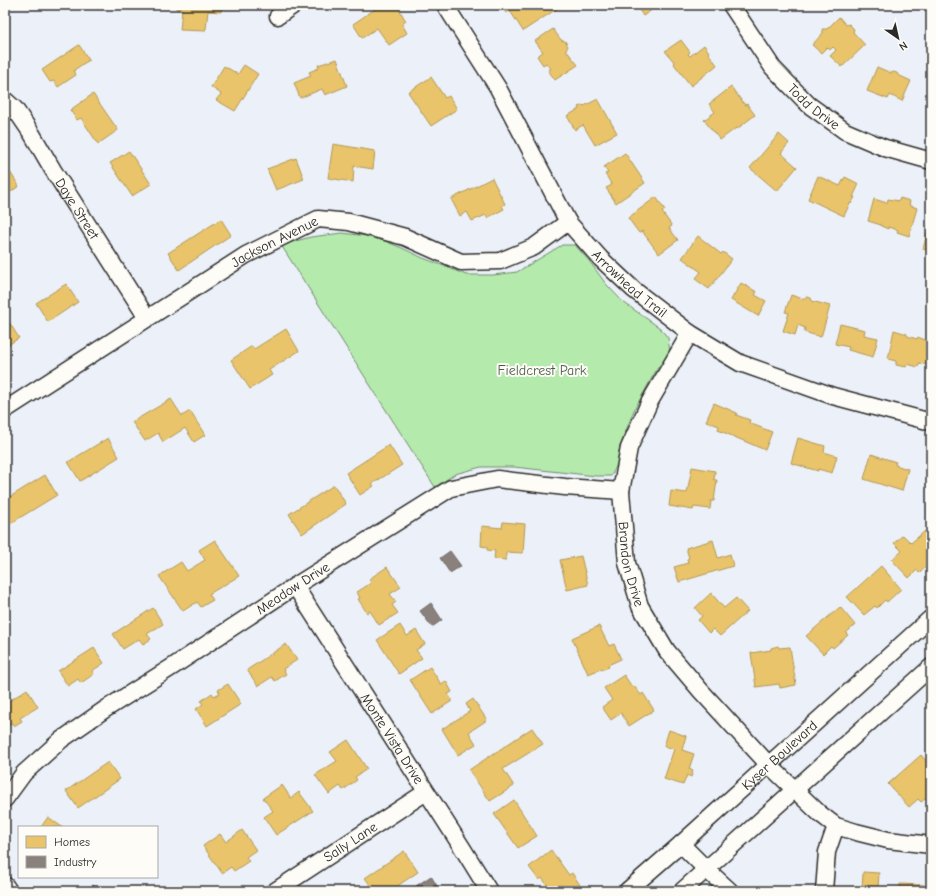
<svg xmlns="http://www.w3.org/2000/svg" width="936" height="896" font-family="'Comic Neue',sans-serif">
<rect width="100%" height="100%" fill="#ecf1f9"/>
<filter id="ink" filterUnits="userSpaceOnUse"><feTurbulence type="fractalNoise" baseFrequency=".025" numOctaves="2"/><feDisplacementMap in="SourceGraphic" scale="8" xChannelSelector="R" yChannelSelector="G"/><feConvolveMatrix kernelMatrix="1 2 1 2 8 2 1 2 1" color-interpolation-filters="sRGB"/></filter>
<g filter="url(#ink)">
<path fill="#b5eaad" stroke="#708a6c" d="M342,233L375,237L402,248L423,258L444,266L466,275H493L517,272L562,245H575L590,262L606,284L623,302L660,328L668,338L670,352L657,369L634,410L619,449L616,467L611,476H596L514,467H481L455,474L435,487L281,245L311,237Z"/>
<path fill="#e9c46a" stroke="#b09657" d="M177,5H222L221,12L208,11L206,29H205V31L180,30L182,9H176Z
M381,5H389L392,9L397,6L406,21L402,24L407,33L389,45L377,28L362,38L353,24Z
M503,5H535L537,7L539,5H556L558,8L523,31L510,11L506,13L502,6Z
M636,5H659L643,16Z
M839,17L846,25L849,24L854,29L853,32L865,45L842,67L830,56L836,50L833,47L830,50L827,47L821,53L812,45L823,33L822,29H827Z
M553,29L561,40L565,41L568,46L566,50L578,65L555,80L548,70L551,69L546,63L543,65L537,56L543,52L535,41Z
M681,40L690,52L688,54L690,56L704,45L709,52L708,53L712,58L717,65L691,86L674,64L675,63L665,51Z
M79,45L89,60L74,70L76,75L58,87L54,81L50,82L42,70Z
M337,59L347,86L325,95L322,89L300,98L294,83L311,76L309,72L319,68L318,65Z
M244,65L258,74L235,111L216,100L221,94L211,87L224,66L238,74Z
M877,67L891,73L893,72L897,73L898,75L911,81L902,101L890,95L888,99L867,91Z
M431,77L445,98L449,96L457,109L431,126L408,92Z
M731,87L745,105L747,104L755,115L737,129L736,128L720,140L704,120L715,112L709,104Z
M93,94L118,130L98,144L81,118L77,120L70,110Z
M598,99L617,133L595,145L583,125L575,130L567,116L579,109L578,107L583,105L584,106Z
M779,134L789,143L781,153L797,167L777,191L750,168Z
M333,144L375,151L373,169L354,166L353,182L328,178Z
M129,151L151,184L132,196L110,163Z
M625,153L645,183L616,203L606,188L612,185L605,174L608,173L604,167Z
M296,158L304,179L276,190L267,169Z
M5,164L19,186L5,196Z
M818,176L840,186L845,177L859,184L853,197H855L851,204L850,203L844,216L808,199Z
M492,178L505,204L502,206L504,209L487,218L486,215L472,221L467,212L460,216L451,199Z
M656,197L665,210L662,212L672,226L669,228L678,240L659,254L642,231L639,233L628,218Z
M900,198L910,201L909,205L917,208L909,236L897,232L898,230L888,227V229L881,226V225L868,221L874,199L887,203L888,199L899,201Z
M931,218V251L923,249Z
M221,219L231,235L179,270L168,253Z
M698,236L721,254L723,252L732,259L709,289L695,279L701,272L682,258Z
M741,283L757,292L755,295L766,301L758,316L731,300Z
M66,284L78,302L48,322L36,303Z
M791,295L803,299L806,297L811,298L812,301L830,306L821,337L804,332L805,328L798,325L795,335L783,331L789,313L785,312Z
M6,317L19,338L5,347V318Z
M840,324L865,330L864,335L878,338L873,357L848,350L849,347L835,344Z
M286,329L299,351L269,370L272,375L250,389L231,360L252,346L254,349Z
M894,330L907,334V336L917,339L918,337L931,343V366L919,363L918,367L907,364L906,367L896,365V361L888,359Z
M5,352L9,359L5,362Z
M171,399L182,416L190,411L205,435L194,442L185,428L163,442L158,433L145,441L132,422Z
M714,403L737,413L736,415L750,420L749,423L772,432L765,450L718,430L719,426L706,421Z
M108,438L119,457L80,481L68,462Z
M798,438L825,446L824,452L837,456L832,473L818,469V471L791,463Z
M389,445L402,465L372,484L374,486L360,495L346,473Z
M871,454L896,462L895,465L908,469L902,491L864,479Z
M692,467L715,471L714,480H717L714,501H711L710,509L694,507L693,510L669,506L671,491L687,493Z
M45,475L57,495L8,525L5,520V500Z
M334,485L346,504L302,534L289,514Z
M503,522L525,524L523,553L506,552V560L494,559L495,551L487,550V547L481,546L482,526L502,528Z
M925,531L931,537V563L919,573L917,570L909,578L892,560L902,551L894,543L903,535L911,543Z
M215,540L239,576L209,594L213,600L201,607L197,602L183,611L159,576L181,562L187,571L205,560L199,550Z
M713,540L718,558L730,554L733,566L679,582L674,567L688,563L687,559L689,558L686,548Z
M581,556L588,585L567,590L560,560Z
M881,566L901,589L887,602L885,600L877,608L875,606L864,615L847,597Z
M387,567L401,587L390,594L396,602L392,605L398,613L379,625L370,611L367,613L358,599L360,598L357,592L371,583L369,579Z
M711,593L724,608L736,598L748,611L720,636L713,629L709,633L698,620L702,616L695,608Z
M840,607L855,625L846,633L848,635L833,648L831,646L823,654L806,636Z
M153,608L163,624L147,634L151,639L143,644L139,639L123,649L113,634Z
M400,625L407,636L416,630L425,644L416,650L422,658L399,674L377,640Z
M599,626L609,646L614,644L621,659L608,665L609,667L601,670V669L588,674L572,638Z
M286,644L297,660L283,669L286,674L275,681L272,677L258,686L247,670Z
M778,646L779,648L790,647L796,685L780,688L779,684L756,687L751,653L771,650V648Z
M94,648L104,663L92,671L94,674L81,683L78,679L68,686L58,671Z
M430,667L441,684L446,681L452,692L448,694L452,701L432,714L410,680Z
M624,675L632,687L634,686L641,695L643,693L654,710L629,726L621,713L611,720L602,707L612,700L604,688Z
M228,684L241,704L207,726L196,709L203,704L201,701L212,693L214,696L220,693L218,690Z
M27,689L38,707L20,718L22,721L14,726L12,723L5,728V704Z
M473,699L487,720L469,732L476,744L458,755L442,729L470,711L466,704Z
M532,728L543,744L503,769L514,786L490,801L469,770Z
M669,730L686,736L682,750L694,754L689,769L693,771L691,777L687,775L683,785L664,779L674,749L664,746Z
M348,740L367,769L355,777L357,780L343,790L340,786L329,794L315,775L337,761L330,752Z
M921,755L931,766V794L921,802L918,799L909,807L888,784Z
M108,762L120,779L78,808L66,791Z
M282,785L291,798L299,792L313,811L276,835L264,817L273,811L263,798Z
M514,800L537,836L518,848L494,814Z
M48,817L62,827H41Z
M242,830L256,850L246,857L249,861L234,871L231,867L222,873L203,846L220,834L226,842Z
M551,850L569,875L572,873L580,885L572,891H544L543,889L548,886L542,878L539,880L529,867Z
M404,851L418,872L390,891H375L365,878Z
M863,872L879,873L878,889L890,890L891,888H900V884L924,885L923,890L931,891H858L859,887L862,888Z
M93,885L97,891H84Z"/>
<path fill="#8a817c" stroke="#6e6764" d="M450,551L461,566L450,573L440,558Z
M431,603L442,620L432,627L420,611Z
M431,876L439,889L437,891H419L416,886Z"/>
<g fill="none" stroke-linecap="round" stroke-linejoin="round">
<g stroke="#2b2b2b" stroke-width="19">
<g id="minor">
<path id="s1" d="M445,5L498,88L568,222L601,259L634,290L690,333L740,363L833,396L931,422"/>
<path id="s2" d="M731,5L773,68L809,105L845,131L885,148L931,161"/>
<path d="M278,16L294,5"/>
<path id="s3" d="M5,100L15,109L32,134L53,170L147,318"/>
<path id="s4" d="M690,333L649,403L629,448L621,491L627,563L640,606L667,651L701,691L768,764L819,813L836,826L856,832L888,840L931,845"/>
<path id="s5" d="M5,410L246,255L318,219L349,222L405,237L461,262L500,261L534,247L568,222"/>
<path id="s6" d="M295,586L463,849L489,891"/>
<path id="s7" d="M5,799L24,773L61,740L104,710L172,667L295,586L451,488L497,479L565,487L621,491"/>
<path d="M681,844L706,869L730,891"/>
<path d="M5,885L9,891"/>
<path id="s8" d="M275,891L426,792"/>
<path id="s9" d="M627,891L681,844L931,618"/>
<path d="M682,891L931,667"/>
<path d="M824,891L827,852L836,826"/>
</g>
</g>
<use href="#minor" stroke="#fdfcf7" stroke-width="16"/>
</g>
</g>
<g text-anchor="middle" stroke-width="4" stroke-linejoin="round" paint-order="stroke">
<g font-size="14" fill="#2b2b2b" stroke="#fdfcf7">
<text dy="5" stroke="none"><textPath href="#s2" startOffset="132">Todd Drive</textPath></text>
<text dy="5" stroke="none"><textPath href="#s3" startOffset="131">Daye Street</textPath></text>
<text dy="5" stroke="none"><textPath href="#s5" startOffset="318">Jackson Avenue</textPath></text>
<text dy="5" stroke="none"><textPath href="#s1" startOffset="337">Arrowhead Trail</textPath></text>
<text dy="5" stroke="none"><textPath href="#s4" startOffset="248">Brandon Drive</textPath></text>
<text dy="5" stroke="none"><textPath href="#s7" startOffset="359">Meadow Drive</textPath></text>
<text dy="5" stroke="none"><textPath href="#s6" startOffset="181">Monte Vista Drive</textPath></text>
<text dy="5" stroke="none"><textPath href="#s9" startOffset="204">Kyser Boulevard</textPath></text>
<text dy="5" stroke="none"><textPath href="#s8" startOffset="90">Sally Lane</textPath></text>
</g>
<g font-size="14" fill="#4e5b4c" stroke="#fdfcf7">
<text x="542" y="375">Fieldcrest Park</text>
</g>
</g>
<rect width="936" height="896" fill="none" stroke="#fdfcf7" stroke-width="20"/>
<rect x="10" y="10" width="916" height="876" fill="none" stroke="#2b2b2b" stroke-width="1.5" filter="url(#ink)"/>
<rect x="18" y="826" width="140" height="52" fill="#fdfcf7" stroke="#a9a8a5"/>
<rect x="26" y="836" width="20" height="12" fill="#e9c46a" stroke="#a9a8a5"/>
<text x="54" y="846" font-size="12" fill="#2b2b2b">Homes</text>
<rect x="26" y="856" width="20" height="12" fill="#8a817c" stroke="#a9a8a5"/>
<text x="54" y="866" font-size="12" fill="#2b2b2b">Industry</text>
<g transform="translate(898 38) rotate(146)" stroke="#fdfcf7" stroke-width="3" paint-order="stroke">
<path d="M0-3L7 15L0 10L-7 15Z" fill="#2b2b2b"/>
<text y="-6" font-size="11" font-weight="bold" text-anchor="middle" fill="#2b2b2b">N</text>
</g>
</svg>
